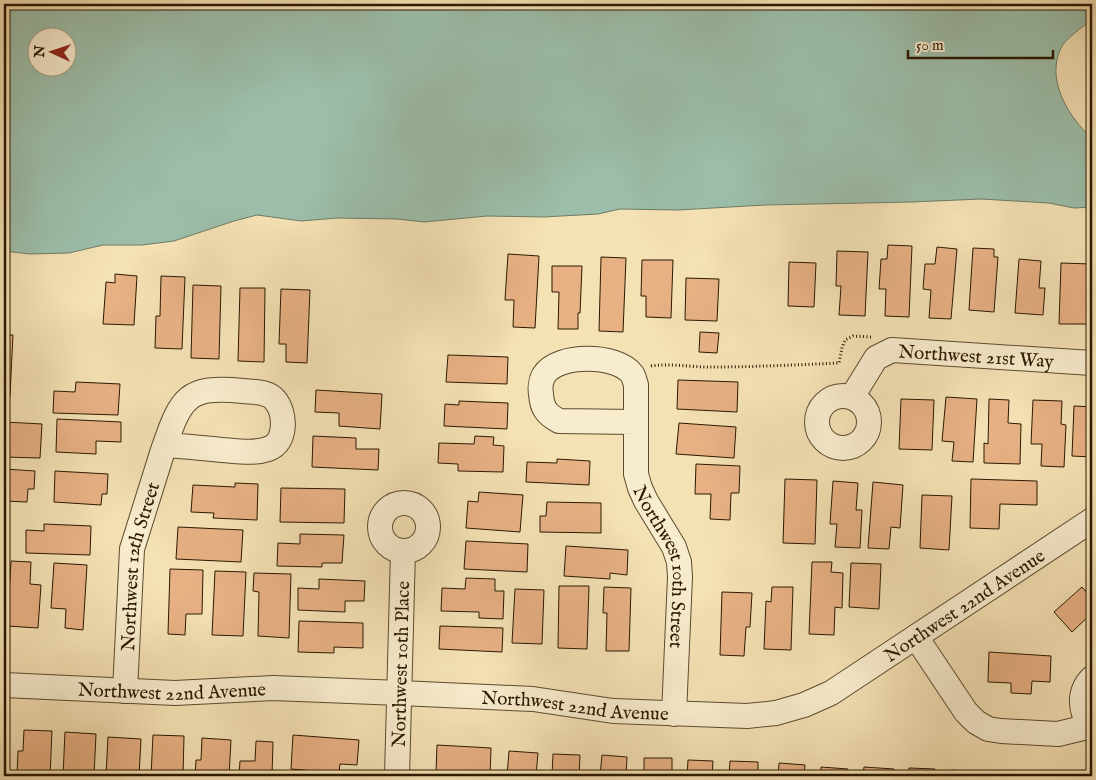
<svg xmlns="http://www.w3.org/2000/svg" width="1096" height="780" font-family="'IM FELL English',serif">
<rect width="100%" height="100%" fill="#f4e1b4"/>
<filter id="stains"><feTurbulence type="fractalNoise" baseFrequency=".004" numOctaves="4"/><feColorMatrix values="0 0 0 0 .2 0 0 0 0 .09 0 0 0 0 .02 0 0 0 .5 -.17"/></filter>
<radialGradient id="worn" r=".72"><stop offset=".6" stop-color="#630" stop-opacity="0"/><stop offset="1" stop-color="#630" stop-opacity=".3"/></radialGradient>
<path fill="#9cbeaa" stroke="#6e7c66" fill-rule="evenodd" d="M4,4H1092V19C1084,26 1065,39 1061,48C1049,73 1060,100 1076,121C1081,127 1085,133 1092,137V207L1074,208L1049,203L981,199L912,202L765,205L678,210L620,209L598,214L543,217L487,216L424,222L397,219L337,218L301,221L257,215L234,221L174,241L142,245H103L69,253L30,254L4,251ZM38,38H68V68H38Z"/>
<path fill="#e7b184" stroke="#2a1901" d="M888,245L912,246L909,317L885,316L886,289H879L881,259H887Z
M937,247L957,249L951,319L929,318L931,290L923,289L925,264H935Z
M973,248L994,249V257H998L994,312L969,310Z
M837,251L868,252L865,316L839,315L841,286H836Z
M508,254L539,256L535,328L513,327L514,300H505Z
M601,257L626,258L623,332L599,331Z
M1019,259L1041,261L1039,288H1045L1043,315L1015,313Z
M642,260H673L671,318L646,317V296H641Z
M789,262L816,263L814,307L788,306Z
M1061,263L1091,264L1090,324H1059Z
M552,266H582L580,313H578V329H558L559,292H552Z
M115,274L137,276L134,325L103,324L106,282L115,283Z
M161,276L185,277L182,349L155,348L156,316H160Z
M686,278L719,279L717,321L685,320Z
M193,285L221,286L219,359L191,358Z
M240,288H265L264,362L238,361Z
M281,289L310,290L307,363L286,362V344H279Z
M700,332L719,333L717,353L699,352Z
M4,335H13L10,396L4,395Z
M448,355L508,357L507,384L446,382Z
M678,380L738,382L737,412L677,409Z
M76,382L120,384L118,415L53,413L54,391L75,392Z
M316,390L382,394L380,429L339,426V413L315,412Z
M946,397L977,399L973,462L952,461L954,442L942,441Z
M901,399L934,400L932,450L899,449Z
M989,399L1009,400L1008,423L1021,424L1020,464L984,463V443L988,444Z
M1033,400L1062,401L1061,424L1066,425L1064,467L1041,466L1042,444H1031Z
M459,401L508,403L507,429L444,426L445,404L459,405Z
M1074,406L1092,407V457L1072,456Z
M57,419L121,422V442L96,441V454L56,452Z
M4,422L42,424L40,458L4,457Z
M679,423L736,427L734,458L676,454Z
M313,436L356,438V449H379L378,470L312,467Z
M475,436L494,437L493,445L504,446L503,472L458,471V464L438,463L439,443L474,444Z
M557,459L590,461L589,485L526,482L527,462L557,463Z
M696,464L740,466L739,493H731L730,520L710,519L711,494H695Z
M4,469L35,471L34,489H28L27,502L4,501Z
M55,471L108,474L107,494H102L101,505L54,502Z
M785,479L817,480L815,544L783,543Z
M971,479L1037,481V505L1000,504L999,529L970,528Z
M833,481L858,483L856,510H862L860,548L835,547L837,524H830Z
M873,482L903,485L900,528L891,527L889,549L868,548Z
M235,483L258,484L257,520L213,518L214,513L191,512L193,485L235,487Z
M281,488L345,489L344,523L280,522Z
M479,492L523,495L520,532L466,528L468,501L478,502Z
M922,495L952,496L949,550L920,548Z
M547,502L601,503V533L540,532V516H546Z
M44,524L91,526L90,555L26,553V530L44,531Z
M178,527L243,530L241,562L176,559Z
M300,534L344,535L342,563H322V567L277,566L278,543L300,544Z
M466,541L528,544L527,572L464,569Z
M566,546L628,550L627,575L610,573V579L564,576Z
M11,561L31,562L30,584L41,585L38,628L7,626Z
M812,562H832L831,572L843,573L842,608L835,607L834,635L809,634Z
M54,563L87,565L83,630L65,628L66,609L51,608Z
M851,563L881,564L879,609L849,607Z
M170,569L203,570L202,614H186L185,635L168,634Z
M215,571L246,572L243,636L212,635Z
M254,573L291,574L289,638L258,636L259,592L253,591Z
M466,578L495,579V591H504L503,619L479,618V612L441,611L442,588L465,589Z
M319,579L365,581L364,601H345V612L298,610V588L319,589Z
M559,586H589L587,649L558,648Z
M604,587L631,588L629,651H606L607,613H603Z
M772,587H793L791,650L764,649L766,601L771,602Z
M1082,587L1092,599V613L1072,632L1054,612Z
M515,589L544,590L542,644L512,643Z
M722,592L752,593L750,627H746L744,656L720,655Z
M299,621L363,623V648L334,647V653L298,652Z
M440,626L503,628L502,652L439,649Z
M989,652L1051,656L1050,682L1032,681L1031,694L1011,693V683L988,682Z
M24,730L52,731L50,776H17L18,751H23Z
M4,731H9L6,776H4Z
M65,732L96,734L94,776H63Z
M153,735L184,736L183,776H151Z
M293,735L359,740L357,765L340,764L339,773L291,769Z
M108,737L141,739L139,776H106Z
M202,738L231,740L229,776H195L196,760H201Z
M256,741L273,742L272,776H239L240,761H255Z
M437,745L491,748L490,776L436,772Z
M509,751L538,753L536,776H507Z
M553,754L580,755L579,776H552Z
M602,755L627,757L626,776H600Z
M644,758H672V776H644Z
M688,760L713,761L712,776H687Z
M730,761L758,762V776H729Z
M779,763L805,765L804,776H778Z
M821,767L848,769L847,776H821Z
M864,767L894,769L893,776H863Z
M909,768L935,769L934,776H908Z
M953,770L982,773V776H952Z
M999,773H1025V776H999Z"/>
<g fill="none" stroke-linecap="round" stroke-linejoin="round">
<g stroke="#5c4b2e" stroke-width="26">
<g id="minor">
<circle cx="843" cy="422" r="26"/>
<path id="s1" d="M852,397L876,358L892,350L1092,363"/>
<path id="s2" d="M635,422L559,421C546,414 542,408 541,394C540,388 541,380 544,375C558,353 617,354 632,374C634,377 635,382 636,385V474L640,488L646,501L674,547L679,562L680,577L674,714"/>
<circle cx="404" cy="527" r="24"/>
<path d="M916,637L966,712L976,722L988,729L1001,731L1058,734L1091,726"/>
<path d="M1092,678C1078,692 1079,712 1092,727"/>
<path id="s3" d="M4,685L175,693L273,688L400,693L533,699L613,711L747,716L776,713L804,705L831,693L1092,520"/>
<path id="s4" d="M125,691L132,549L163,450C181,399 185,385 243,391C253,392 268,391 275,400C286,413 287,443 268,449C253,454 237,451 222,450C203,448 184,446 165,445"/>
<path id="s5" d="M397,776L403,551"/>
</g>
</g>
<path stroke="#2a1901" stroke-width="3" stroke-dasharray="1 2.5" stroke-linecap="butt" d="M651,366C670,363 689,367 709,367C752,367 796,365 839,363L842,348L845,340L853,336L871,337"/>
<use href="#minor" stroke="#f8ecce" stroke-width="24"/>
</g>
<g text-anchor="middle" stroke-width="5" stroke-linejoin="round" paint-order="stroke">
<g font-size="19" fill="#2a1901" stroke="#f8ecce">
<text dy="7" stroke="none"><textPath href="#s1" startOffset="148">Northwest 21st Way</textPath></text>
<text dy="7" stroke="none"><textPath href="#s4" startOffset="126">Northwest 12th Street</textPath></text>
<text dy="7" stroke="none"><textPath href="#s2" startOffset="426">Northwest 10th Street</textPath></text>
<text dy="7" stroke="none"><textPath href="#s3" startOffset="992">Northwest 22nd Avenue</textPath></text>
<text dy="7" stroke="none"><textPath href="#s5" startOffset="112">Northwest 10th Place</textPath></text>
<text dy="7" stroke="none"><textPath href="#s3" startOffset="168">Northwest 22nd Avenue</textPath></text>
<text dy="7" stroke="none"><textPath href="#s3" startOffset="572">Northwest 22nd Avenue</textPath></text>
</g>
</g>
<rect width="1096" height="780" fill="none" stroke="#f4e1b4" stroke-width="20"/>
<rect x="5" y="5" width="1086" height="770" fill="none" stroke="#2a1901" stroke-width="2.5"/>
<rect x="10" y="10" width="1076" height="760" fill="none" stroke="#2a1901"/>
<g transform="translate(52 52) rotate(273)"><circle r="24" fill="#f8ecce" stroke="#a6987c"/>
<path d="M0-4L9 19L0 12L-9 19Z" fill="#8f2418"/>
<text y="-8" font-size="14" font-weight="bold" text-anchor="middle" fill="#2a1901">N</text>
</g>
<path d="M908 50v8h145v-8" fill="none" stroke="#2a1901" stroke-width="2.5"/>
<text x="916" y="50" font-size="15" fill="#2a1901" stroke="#f8ecce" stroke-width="4" paint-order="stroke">50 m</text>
<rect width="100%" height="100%" filter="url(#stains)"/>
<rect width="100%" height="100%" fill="url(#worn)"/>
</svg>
